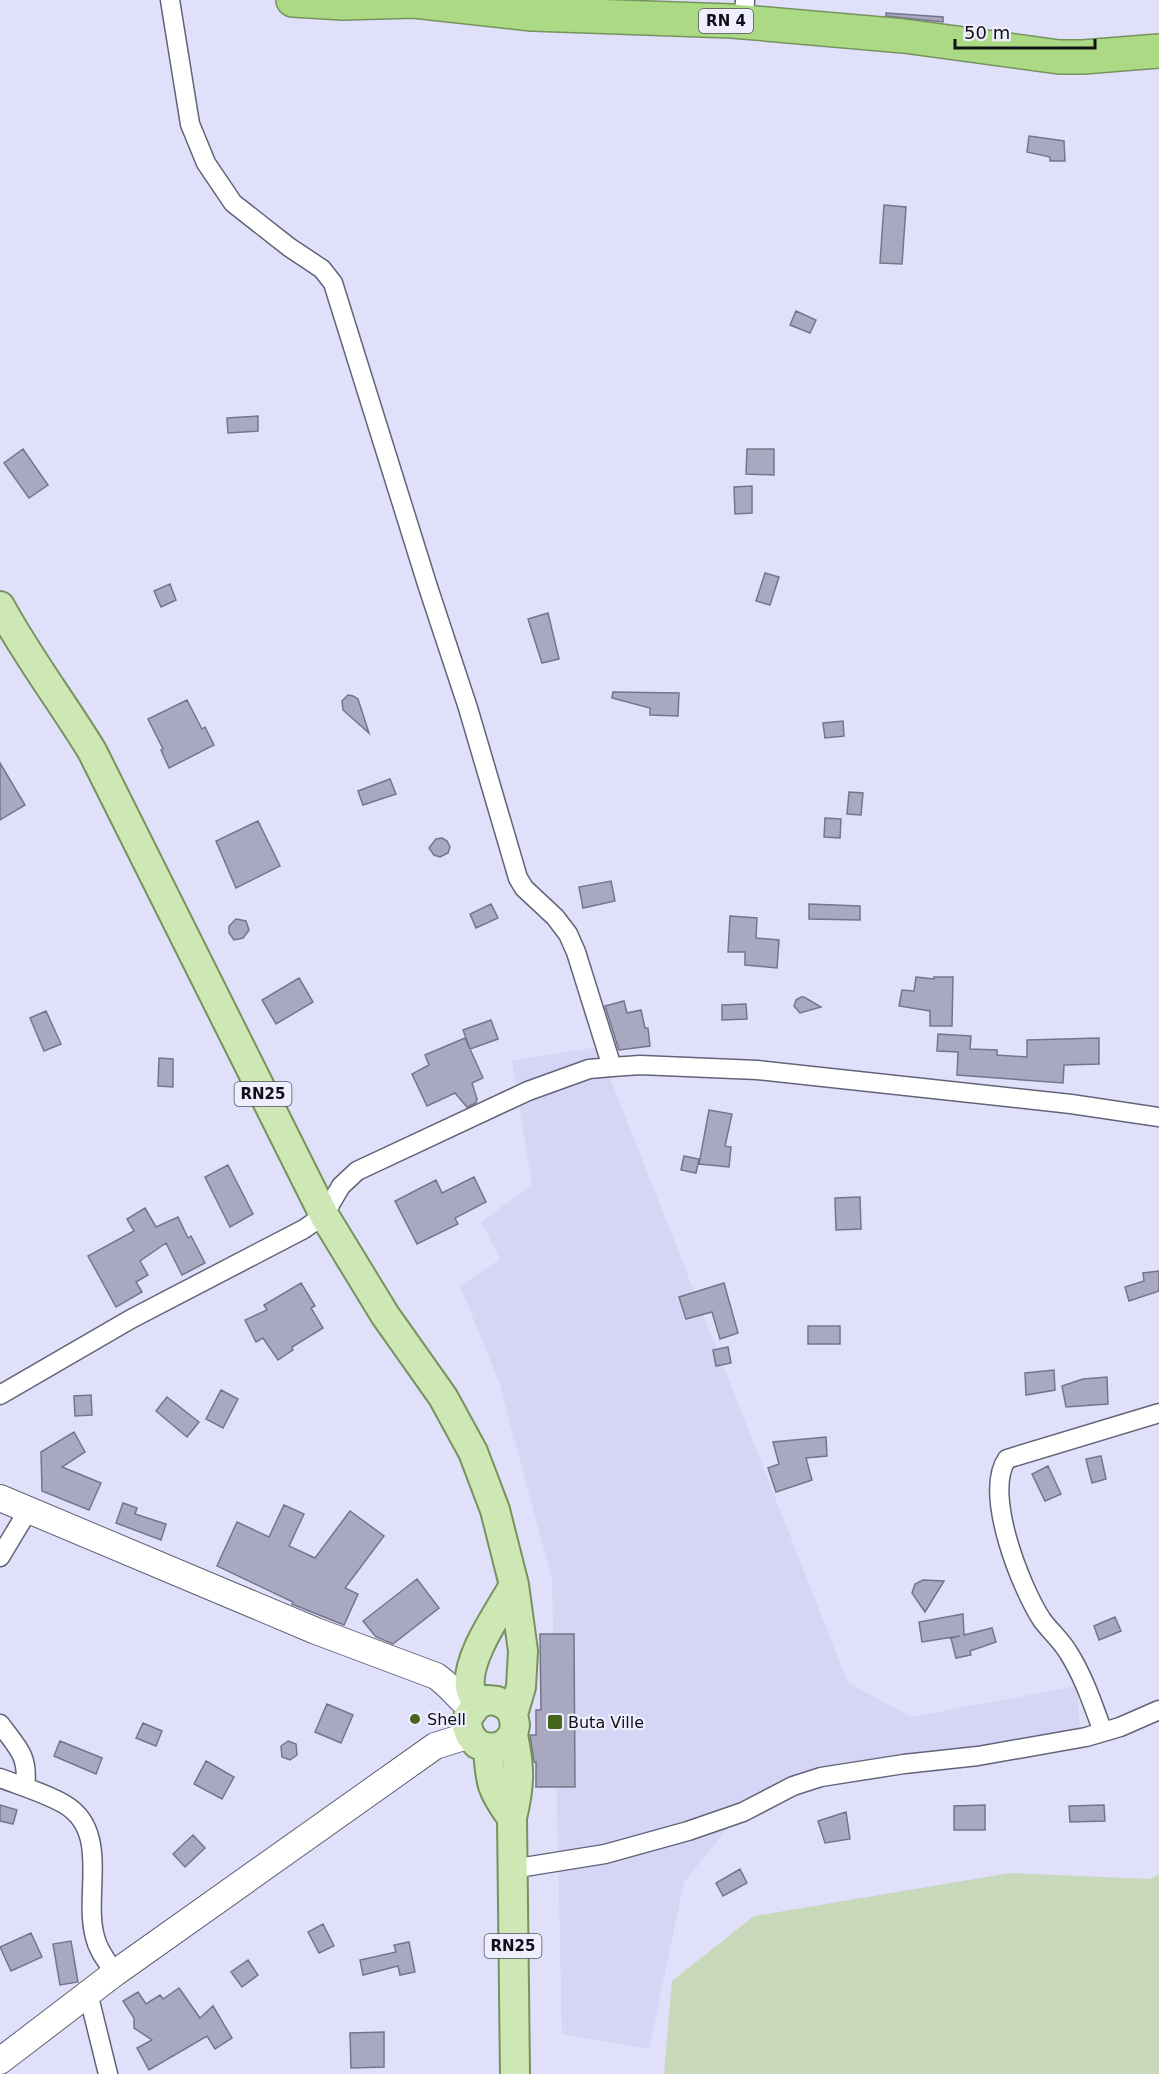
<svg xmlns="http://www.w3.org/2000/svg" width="1159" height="2074" font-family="'DejaVu Sans',sans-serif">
<rect width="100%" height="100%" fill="#e0e0fa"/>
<path fill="#d5d5f6" d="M598,1047L848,1683L912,1717L1077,1686L1081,1745L812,1784L728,1828L684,1882L649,2049L562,2034L552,1579L499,1382L460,1286L500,1259L481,1222L532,1185L512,1061Z"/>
<path fill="#c8d8bb" d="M1010,1873L1150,1879L1159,1874V2074H664L672,1981L754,1916Z"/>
<path fill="#a8a8c1" stroke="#75748b" stroke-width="1.5" d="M886,13L943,17V22L886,16Z
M1029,136L1064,141L1065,161H1050V157L1027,152Z
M884,205L906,207L902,264L880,263Z
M796,311L816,320L810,333L790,325Z
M258,416V431L228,433L227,418Z
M23,449L48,485L29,498L4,463Z
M747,449H774V475L746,474Z
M752,486V513L735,514L734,487Z
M765,573L779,577L770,605L756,601Z
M170,584L176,600L161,607L154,591Z
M548,613L559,659L542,663L528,619Z
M613,692L679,693L678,716L650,715V708L612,698Z
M348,695L353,696L358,699L369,733L343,710L342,701Z
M187,700L202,729L205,727L214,745L169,768L161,750L163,749L148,719Z
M843,721L844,736L825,738L823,723Z
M0,763L25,805L0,820Z
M390,779L396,794L363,805L358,791Z
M849,792L863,793L861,815L847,814Z
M825,818L841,819L840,838L824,837Z
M258,821L280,866L236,888L216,841Z
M442,838L447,841L450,847L448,853L440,857L434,855L429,848L436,839Z
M611,881L615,901L583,908L579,887Z
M491,904L498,918L476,928L470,914Z
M809,904L860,906V920L809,919Z
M730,916L757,918L756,938L779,940L777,968L745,965V952H728Z
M236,919L246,921L249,930L243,938L234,940L229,933V926Z
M916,977L934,979V977H953L952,1026H930V1011L899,1006L902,990L914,991Z
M299,978L313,1002L276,1024L262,1000Z
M801,997H804L821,1007L800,1013L794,1006L796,1000Z
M624,1001L627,1013L641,1010L645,1028H648L650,1046L619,1050L605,1006Z
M746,1004L747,1019L722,1020V1005Z
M46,1011L61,1044L44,1051L30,1018Z
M491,1020L498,1039L470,1049L463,1030Z
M938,1034L971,1036L970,1049L997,1050V1055L1027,1057V1040L1099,1038V1064L1064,1065L1063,1083L957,1075L958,1052L937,1051Z
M465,1038L483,1078L472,1083L477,1099L476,1103L467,1107L455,1093L427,1106L412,1074L429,1065L425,1055Z
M159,1058L173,1059V1087L158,1086Z
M709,1110L732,1114L725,1146L731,1147L729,1167L699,1164Z
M684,1156L699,1159L696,1173L681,1170Z
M228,1165L253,1214L230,1227L205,1177Z
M474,1177L486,1202L455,1218L458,1224L417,1244L395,1201L436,1180L442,1193Z
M860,1197L861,1229L836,1230L835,1198Z
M145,1208L156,1227L178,1217L188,1238L191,1236L205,1263L182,1275L166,1243L140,1261L148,1275L136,1282L142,1292L116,1307L88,1256L134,1231L127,1219Z
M1159,1271V1291L1129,1301L1125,1287L1144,1281L1143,1273Z
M301,1283L315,1306L311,1308L323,1328L292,1347L293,1350L278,1360L263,1338L256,1342L245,1320L267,1310L264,1305Z
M724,1283L738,1333L720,1339L712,1312L686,1319L679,1297Z
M808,1326H840V1344H808Z
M728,1347L731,1363L716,1366L713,1350Z
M1054,1370L1055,1390L1026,1395L1025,1373Z
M1107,1377L1108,1404L1066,1407L1062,1386L1083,1379Z
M221,1390L238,1399L223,1428L206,1419Z
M91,1395L92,1415L75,1416L74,1396Z
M167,1397L199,1422L187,1437L156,1411Z
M74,1432L85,1452L62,1467L101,1483L89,1510L42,1491L41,1452Z
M826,1437L827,1456L806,1458L812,1480L776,1492L768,1468L779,1464L773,1442Z
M1101,1456L1106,1479L1092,1483L1086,1459Z
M1048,1466L1061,1494L1045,1501L1032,1474Z
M123,1503L137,1508L135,1514L166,1524L161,1540L116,1523Z
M284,1505L304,1514L289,1546L315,1558L350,1511L384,1536L345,1588L358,1594L344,1625L292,1604L293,1602L217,1566L237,1522L269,1537Z
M417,1579L439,1608L393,1644L376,1637L363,1621Z
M923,1580L944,1581L925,1612L912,1593L915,1584Z
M963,1614L964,1635L992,1628L996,1642L970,1651L971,1655L956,1658L951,1638L960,1636L922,1642L919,1622Z
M1115,1617L1121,1631L1099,1640L1094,1626Z
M540,1634H574L575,1787H536V1762H534L530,1735H536V1710H541Z
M327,1704L353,1715L341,1743L315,1732Z
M143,1723L162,1731L156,1746L136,1738Z
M60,1741L102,1758L96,1774L54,1756Z
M288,1741L296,1744L297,1755L290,1760L282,1757L281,1746Z
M206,1761L234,1777L222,1799L194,1784Z
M0,1805L17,1810L13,1824L0,1821Z
M985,1805V1830H954V1806Z
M1104,1805L1105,1821L1070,1822L1069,1806Z
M846,1812L850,1839L825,1843L818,1821Z
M193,1835L205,1848L185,1867L173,1854Z
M740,1869L747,1883L723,1896L716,1883Z
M323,1924L334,1946L319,1953L308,1932Z
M31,1933L42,1957L11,1971L0,1947Z
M71,1941L78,1982L60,1985L53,1944Z
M409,1942L415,1972L400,1975L398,1966L363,1975L360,1960L396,1952L394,1945Z
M248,1960L258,1975L242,1987L231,1972Z
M179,1988L200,2018L213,2006L232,2038L215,2049L207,2036L149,2070L137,2048L152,2040L134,2028V2018L123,2001L138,1992L146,2004L160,1995L163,1999Z
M384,2032V2067L351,2068L350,2033Z"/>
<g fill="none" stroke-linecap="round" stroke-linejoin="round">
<g stroke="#626278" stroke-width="21">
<path id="street" d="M170,0L190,124L206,163L233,203L289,247L322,269L333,283L428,587L468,708L518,878L524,888L555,917L568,934L576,952L612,1067
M744,23L745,0
M0,1395L131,1319L304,1229L324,1215L341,1186L357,1171L528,1091L589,1069L612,1067L640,1065L757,1070L1071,1104L1159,1117
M0,1557L29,1509
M0,1724C18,1748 29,1756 25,1787
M1103,1732C1093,1705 1084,1677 1068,1652C1061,1640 1050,1631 1042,1620C1021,1588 983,1493 1007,1459L1159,1413
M0,1778C21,1786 45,1793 64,1804C111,1831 83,1894 95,1937C98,1951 107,1961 115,1973
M512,1869L605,1854L688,1831L743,1812L793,1786L821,1777L904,1764L978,1756L1086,1737L1120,1727L1159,1710
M88,1993L108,2074"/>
</g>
<g stroke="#626278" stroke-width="28">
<path id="secondary" d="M0,1498L316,1631L436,1676C451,1686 458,1699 473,1709
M0,2061L115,1973L435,1746L470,1735"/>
</g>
<g stroke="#76935e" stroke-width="32">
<path id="primary" d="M0,606C27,656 62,702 92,751L324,1215L385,1315L443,1397L473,1452L495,1510L514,1585L523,1651L521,1687L513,1714L515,1725L513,1735L506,1743L498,1747L488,1748L477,1744L470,1735L467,1726L468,1717L477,1705L487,1700L497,1701L507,1706L513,1714
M477,1705C475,1699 471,1693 470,1687C466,1657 500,1611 514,1585
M513,1735C520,1768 520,1784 512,1818L515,2074
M488,1748C490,1782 491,1790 512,1818"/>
</g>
<g stroke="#76935e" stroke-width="36">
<path id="highway" d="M293,0L343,3L414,1L532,14L732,21L904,36L1059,57H1083L1159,51"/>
</g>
<use href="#street" stroke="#fff" stroke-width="18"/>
<use href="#secondary" stroke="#fff" stroke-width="26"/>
<use href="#primary" stroke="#cde8b5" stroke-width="28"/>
<use href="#highway" stroke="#acd983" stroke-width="33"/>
</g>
<g fill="#44661d" stroke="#eeeefe" stroke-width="2">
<circle cx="415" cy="1719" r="6"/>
<rect x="547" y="1714" width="16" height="16" rx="3"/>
</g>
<g text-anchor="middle" stroke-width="4.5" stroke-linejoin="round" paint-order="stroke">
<g fill="#eeeefe" stroke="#53535e" stroke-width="1.5">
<rect x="699" y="9" width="54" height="24" rx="4.5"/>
<rect x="234.5" y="1082" width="57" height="24" rx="4.5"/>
<rect x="484.5" y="1934" width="57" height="24" rx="4.5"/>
</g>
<g font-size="15" font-weight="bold" fill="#111019">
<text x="726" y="26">RN 4</text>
<text x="263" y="1099">RN25</text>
<text x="513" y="1951">RN25</text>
</g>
<g font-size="16" fill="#111019" stroke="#eeeefe" text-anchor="start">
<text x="427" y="1725">Shell</text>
<text x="568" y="1728">Buta Ville</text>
</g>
</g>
<path d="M955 39v9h140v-9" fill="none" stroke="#111019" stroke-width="3"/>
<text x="964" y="39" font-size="18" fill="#111019" stroke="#eeeefe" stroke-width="4.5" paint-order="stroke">50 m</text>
</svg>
